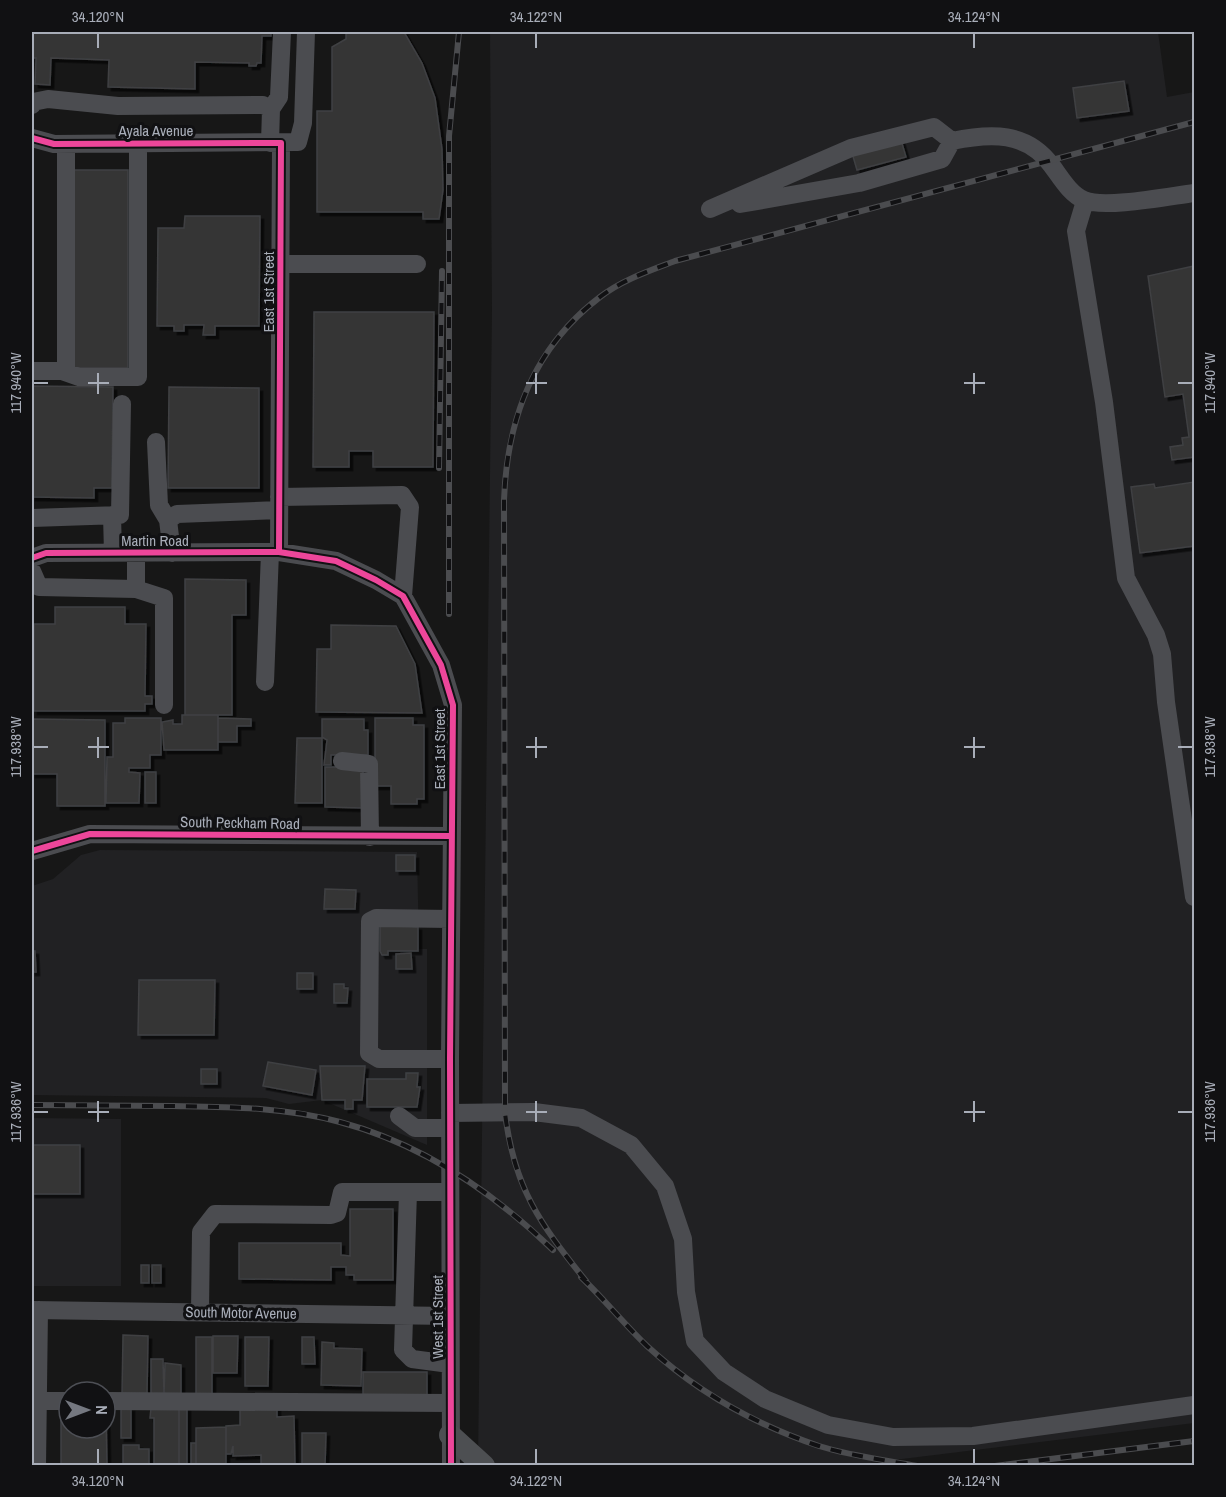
<svg xmlns="http://www.w3.org/2000/svg" width="1226" height="1497" font-family="'Archivo Narrow',sans-serif">
<defs>
<filter id="shadow"><feDropShadow dx="3.5" dy="3.5" stdDeviation="0" flood-color="#0009"/></filter>
</defs>
<rect width="100%" height="100%" fill="#171717"/>
<path fill="#212123" d="M490,32H1158L1167,97L1194,92V1423L845,1466L478,1463L492,310Z
M100,850L417,852L419,949H427V1145L322,1100L289,1104L266,1098L32,1095V886L53,879L81,855Z
M32,1118L121,1119V1286H32Z"/>
<path fill="#353536" stroke="#3f4043" stroke-width="1.5" filter="url(#shadow)" d="M32,32H271V36H262L261,63H257L256,66H249V63L195,62V89L108,87L109,60L51,58L50,85L35,84L36,58H32Z
M346,32H404L422,63L435,98L442,149L443,190L439,219H423V212H317V111H332V47L346,39Z
M1124,81L1129,111L1077,118L1073,88Z
M901,140L906,157L857,170L852,153Z
M73,170H128V368H73Z
M185,216H260L259,326H215V335H203L204,325H184V331H174V326H157L158,228H184Z
M1194,266V457L1172,460L1170,447L1183,445L1182,438L1189,437L1183,394L1165,397L1148,276Z
M314,312H434L433,467H373V451H349V467H313Z
M32,386L113,387L112,488H94V498L32,497Z
M169,387L259,388V488H168Z
M1194,482V546L1140,553L1131,487L1154,484L1155,488Z
M185,579L246,580V615H232V715H185Z
M55,607H125V624H146L145,696H152V704H145V711H34V624H55Z
M331,625L396,626L415,664L422,713L316,712L317,649H331Z
M182,715H218V750H164L162,722L173,720V724H182Z
M125,718H161V755H150V768H129V772L140,773L139,803H106L107,757H113V723H125Z
M218,718L251,719V726H237V742H218Z
M375,718H413V725H424V799H417V804H391V786H375Z
M32,719L105,720V806H57V774H32Z
M322,719H364V730H368V755H331V765H324L327,740L322,737Z
M297,738H322V803H295Z
M325,767H363V808L325,807Z
M145,772H156V803H145Z
M396,855H415V871H396Z
M325,889L356,890L355,909H324Z
M380,923L418,927V951H388V955H382L380,951Z
M32,951H35L36,972H32Z
M411,953L412,969H396V954Z
M297,973H313V989H297Z
M139,980H215L214,1035H138Z
M334,984H344V988H348L347,1003H334Z
M268,1062L316,1070L312,1095L263,1086Z
M320,1066H365L362,1100H353V1109H345V1100H322Z
M201,1069H217V1084H201Z
M406,1073H418L417,1087H420L417,1107H367V1079H406Z
M32,1145H80V1194H32Z
M350,1209H393V1280H354V1275H346V1267H331V1280L239,1279V1243H341V1255L350,1256Z
M141,1265H149V1283H141Z
M152,1265H161V1283H152Z
M123,1335L148,1336L147,1395H122Z
M213,1336H238L237,1373H213Z
M196,1337H212V1396H196Z
M245,1337H269L268,1386H245Z
M302,1337H314L315,1364H302Z
M322,1342L334,1343V1348L362,1349L361,1386L321,1385Z
M151,1359H163L164,1395L151,1394Z
M165,1363L181,1365V1395H164Z
M363,1372H427V1396H363Z
M277,1407V1417L294,1416L295,1466H261V1455L233,1456V1446L231,1454H226V1426L240,1425V1409Z
M61,1408H69V1428H105L106,1408L107,1466H61Z
M121,1408H131V1438H121Z
M151,1408H179V1466H154V1418H150Z
M179,1408H187V1466H179Z
M226,1427V1466H196V1428Z
M302,1433H326L325,1466H302Z
M191,1443H196V1466H191Z
M123,1445H139V1449H149V1465H123Z"/>
<g fill="none" stroke-linecap="round" stroke-linejoin="round">
<path stroke="#4b4c50" stroke-width="18" d="M32,105L33,102L48,99L118,106L263,105L271,109L270,143
M271,109L279,97L282,32
M32,138L54,144L298,142L303,123L306,32
M66,144V372
M1085,201L1076,231L1104,402L1126,578L1156,635L1162,654L1166,702L1194,897
M740,204L859,183L942,159L952,141
M710,209L851,148L934,127L952,141C990,133 1027,131 1052,166C1061,178 1070,194 1084,200C1104,209 1170,196 1194,193
M281,264H417
M32,371H62L79,377H138V143
M156,442L159,505L168,520
M279,497L402,495L410,507L403,596
M112,515L113,553
M32,518L120,515L122,404
M279,552L281,143
M136,553V589L164,598V705
M172,553L168,520L177,514L279,510
M32,558L46,553L279,552L336,561L376,580L403,596L441,665L453,705L450,1059L451,1466
M32,571L39,587L136,589
M265,682L270,552
M342,761L369,764L370,837
M32,851L90,834L451,836
M450,1059H379L369,1053L370,921L376,918L451,919
M450,1113L534,1112L581,1118L631,1145L665,1186L683,1239L686,1292L695,1341L724,1372L765,1399L828,1425L893,1437L973,1436L1194,1405
M399,1116L415,1128H450
M408,1192H450
M32,1310L450,1316
M200,1312L201,1232L215,1214L331,1215L337,1213L342,1192H408L403,1350L412,1359L450,1364
M32,1401H69
M105,1401L450,1403
M37,1466L39,1310"/>
<path stroke="#4d4f52" stroke-width="22" d="M450,1435L484,1466"/>
<g stroke="#4b4c4f" stroke-width="6">
<path id="rail" d="M439,468L442,271
M449,614V136L459,32
M32,1105C79,1105 126,1106 173,1106C228,1107 286,1107 340,1122C422,1144 493,1192 553,1250
M581,1277C604,1299 624,1324 647,1346C696,1391 756,1425 819,1446C851,1456 885,1460 917,1466
M586,1281C540,1224 514,1188 505,1113L504,500C507,419 533,348 600,297C622,280 649,271 675,261L1194,122
M995,1466L1194,1441"/>
</g>
<use href="#rail" stroke="#111113" stroke-width="4" stroke-dasharray="11" stroke-linecap="butt"/>
<g stroke="#111113" stroke-width="10">
<path id="cycleway" d="M32,138L54,144L281,143L279,552
M32,558L46,553L279,552L336,561L376,580L403,596L441,665L453,705L450,1059L451,1466
M32,851L90,834L451,836"/>
</g>
<use href="#cycleway" stroke="#ed469a" stroke-width="6"/>
</g>
<path fill="none" stroke="#a8adb8" stroke-width="2" d="M98,33V48M536,33V48M974,33V48M98,373V394M536,373V394M974,373V394M33,383H48M88,383H109M526,383H547M964,383H985M1178,383H1193M98,737V758M536,737V758M974,737V758M33,747H48M88,747H109M526,747H547M964,747H985M1178,747H1193M98,1101V1122M536,1101V1122M974,1101V1122M33,1112H48M88,1112H109M526,1112H547M964,1112H985M1178,1112H1193M98,1449V1464M536,1449V1464M974,1449V1464"/>
<g text-anchor="middle" stroke-width="6" stroke-linejoin="round" paint-order="stroke">
<g font-size="15" fill="#a8adb8" stroke="#111113">
<text x="156" y="136">Ayala Avenue</text>
<text transform="translate(269 292) rotate(-90)" y="5">East 1st Street</text>
<text x="155" y="546">Martin Road</text>
<text transform="translate(440 749) rotate(-90)" y="5">East 1st Street</text>
<text transform="translate(240 823) rotate(1)" y="5">South Peckham Road</text>
<text transform="translate(241 1313) rotate(1)" y="5">South Motor Avenue</text>
<text transform="translate(438 1317) rotate(-90)" y="5">West 1st Street</text>
</g>
</g>
<rect width="1226" height="1497" fill="none" stroke="#111113" stroke-width="66"/>
<g transform="translate(87 1410) rotate(90)"><circle r="28" fill="#111113" stroke="#4d4f55" stroke-width="1.5"/>
<path d="M0-4.5L10 22L0 15L-10 22Z" fill="#757880"/>
<text y="-9" font-size="16" font-weight="bold" text-anchor="middle" fill="#a8adb8">N</text>
</g>
<rect x="33" y="33" width="1160" height="1431" fill="none" stroke="#a8adb8" stroke-width="2"/>
<g font-size="15" text-anchor="middle" fill="#a8adb8">
<text x="98" y="22">34.120°N</text>
<text x="536" y="22">34.122°N</text>
<text x="974" y="22">34.124°N</text>
<text transform="translate(1210 383) rotate(-90)" y="5">117.940°W</text>
<text transform="translate(16 383) rotate(-90)" y="5">117.940°W</text>
<text transform="translate(1210 747) rotate(-90)" y="5">117.938°W</text>
<text transform="translate(16 747) rotate(-90)" y="5">117.938°W</text>
<text transform="translate(1210 1112) rotate(-90)" y="5">117.936°W</text>
<text transform="translate(16 1112) rotate(-90)" y="5">117.936°W</text>
<text x="98" y="1486">34.120°N</text>
<text x="536" y="1486">34.122°N</text>
<text x="974" y="1486">34.124°N</text>
</g>
</svg>
